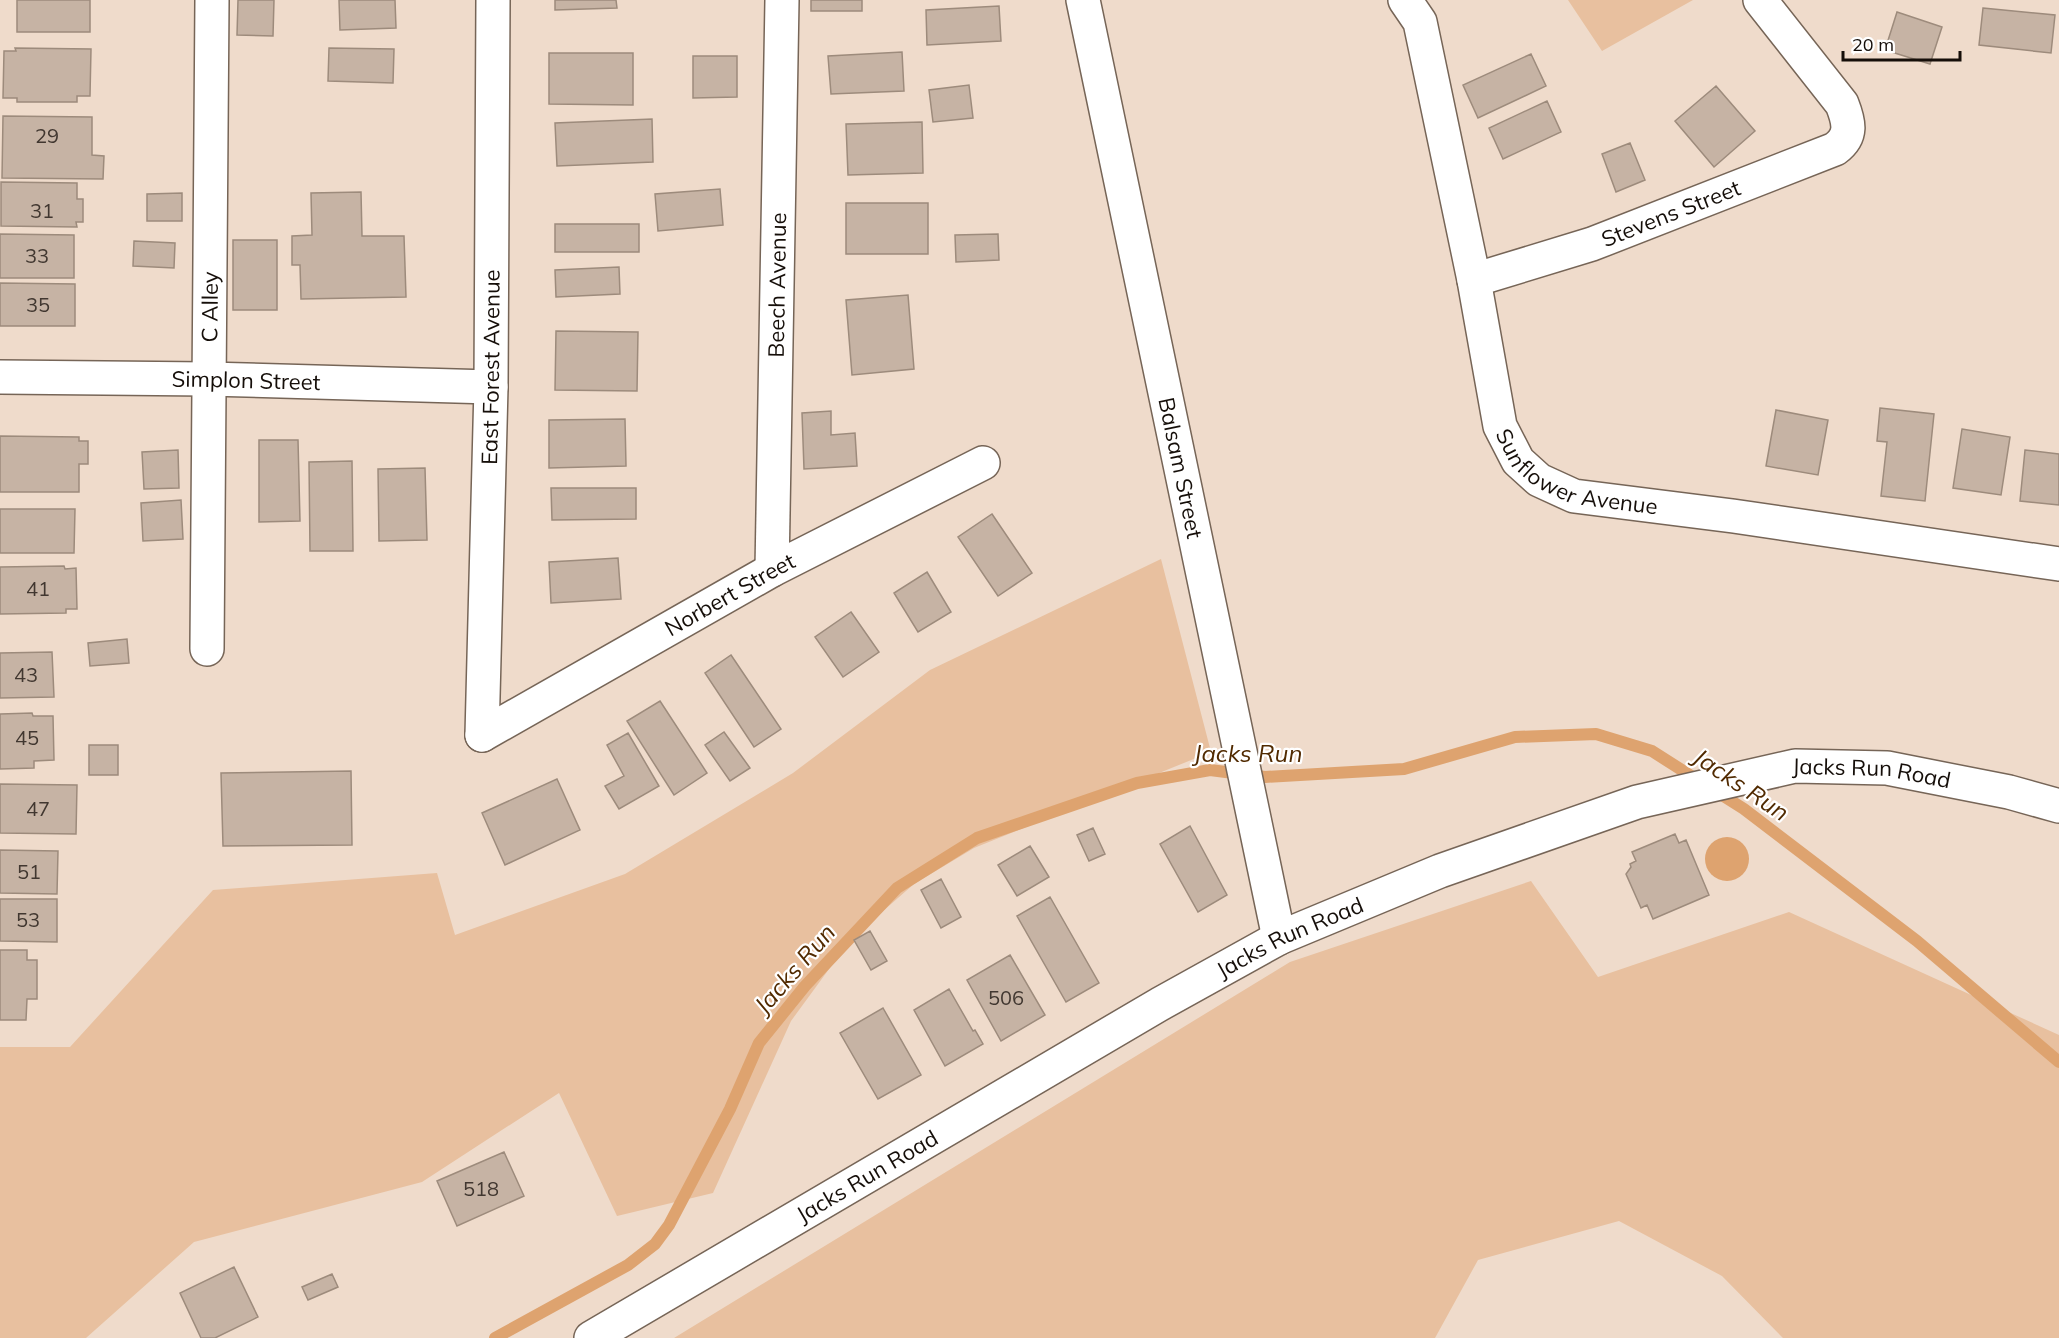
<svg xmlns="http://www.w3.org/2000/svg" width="2059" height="1338" font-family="Mulish,sans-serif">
<rect width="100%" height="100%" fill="#efdbcb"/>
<path fill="#e8c09f" d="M1568,0H1693L1602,51Z
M1161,559L1211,752L974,848L914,884L851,939L791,1021L713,1193L617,1216L559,1093L422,1182L194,1242L86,1338H0V1047H70L213,890L437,873L455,935L625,874L793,773L930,670Z
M1531,881L1598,977L1789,912L2059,1035V1338H1783L1722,1276L1619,1221L1478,1260L1435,1338H674L1290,962Z"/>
<path fill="#dea36f" d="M1705 859a22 22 0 1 1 44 0a22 22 0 1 1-44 0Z"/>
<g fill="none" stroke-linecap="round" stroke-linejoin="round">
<path stroke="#dea36f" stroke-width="12" d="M1714,790L1744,809L1917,941L2059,1062
M495,1338L628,1265L655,1244L669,1225L730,1109L759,1043L805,986L897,888L977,838L1137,783L1210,770L1265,777L1404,769L1515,737L1596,734L1652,751L1699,781"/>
</g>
<path fill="#c6b3a4" stroke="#9d8b7c" stroke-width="1.5" d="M17,0H90V32H17Z
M238,0H274L273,36L237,35Z
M339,0H395L396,28L340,30Z
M555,0H616L617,8L555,10Z
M811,0H862V11H811Z
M999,6L1001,41L927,45L926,10Z
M1983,8L2055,15L2051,53L1979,45Z
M1897,12L1942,27L1930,64L1885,50Z
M15,48L91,49L90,96H77V102H17V98H3L4,51H16Z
M329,48L394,49L393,83L328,81Z
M902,52L904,91L831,94L828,56Z
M549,53H633V105L549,104Z
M1531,54L1546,86L1478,118L1463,85Z
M693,56H737V97L693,98Z
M969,85L973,118L933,122L929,90Z
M1716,86L1755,131L1714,167L1675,121Z
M1547,101L1561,132L1503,159L1489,128Z
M3,116L92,117V155L104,156L103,179L2,178Z
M652,119L653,162L557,166L555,123Z
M922,122L923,173L848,175L846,124Z
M1630,143L1645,180L1616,192L1602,154Z
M1,182L77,183V199H83V222H76L77,227L1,226Z
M720,189L723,225L658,231L655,194Z
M361,192L362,236H404L406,297L301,299L300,265H292V236L312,235L311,193Z
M182,193V221H147V194Z
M846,203H928V254H846Z
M555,224H639V252H555Z
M0,234L74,235V278H0Z
M998,234L999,260L956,262L955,235Z
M233,240H277V310H233Z
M134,241L175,243L174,268L133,266Z
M619,267L620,294L556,297L555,270Z
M0,283L75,284V326H0Z
M908,295L914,369L852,375L846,300Z
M556,331L638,332L637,391L555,390Z
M1880,408L1934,414L1925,501L1881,496L1887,442L1877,441Z
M1776,410L1828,420L1818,475L1766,466Z
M831,411V435L855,433L857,466L804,469L802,413Z
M625,419L626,466L549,468V420Z
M1962,429L2010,437L2001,495L1953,488Z
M0,436L79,437V441H88V464H79V492H0Z
M259,440H298L300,521L259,522Z
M178,450L179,488L144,489L142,452Z
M2025,450L2059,454V505L2020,501Z
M352,461L353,551H310L309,462Z
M425,468L427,540L379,541L378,469Z
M551,488H636V519L552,520Z
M181,500L183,539L143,541L141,503Z
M0,509H75L74,553H0Z
M992,514L1032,573L998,596L958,537Z
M618,558L621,599L551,603L549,562Z
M64,566L65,569L76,568L77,609H66V613L0,614V567Z
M927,572L951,612L918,632L894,593Z
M851,612L879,652L843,677L815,637Z
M127,639L129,663L90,666L88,643Z
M52,652L54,697L0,698V653Z
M731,655L781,729L754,747L705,673Z
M660,701L707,773L674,795L627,721Z
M32,713L33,716H53L54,760L34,761V768L0,769V714Z
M724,732L750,768L730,781L705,745Z
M628,733L659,786L619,809L605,786L624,776L607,745Z
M89,745H118V775H89Z
M351,771L352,845L223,846L221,773Z
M557,779L580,830L505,865L482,813Z
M0,784L77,785L76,834L0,833Z
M1190,826L1227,895L1198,912L1160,844Z
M1093,828L1105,854L1089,861L1077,835Z
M1675,834L1679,843L1686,840L1709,895L1653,919L1647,905L1641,908L1626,874L1631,867L1630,864L1636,861L1632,852Z
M1030,846L1049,877L1017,896L998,865Z
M0,850L58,851L57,894L0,893Z
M941,879L961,917L941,928L921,890Z
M1050,897L1099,983L1066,1002L1017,916Z
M0,899H57V942L0,941Z
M870,931L887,961L871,970L854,940Z
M0,950H27V960H37V999H27L26,1020H0Z
M1010,955L1045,1015L1001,1041L967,980Z
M949,989L973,1031L975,1030L983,1044L945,1066L914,1010Z
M883,1008L921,1075L878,1099L840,1033Z
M504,1152L524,1196L457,1226L437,1181Z
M234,1267L258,1317L215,1338H201L180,1293Z
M332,1274L338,1287L308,1300L302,1287Z"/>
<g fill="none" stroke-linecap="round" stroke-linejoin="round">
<g stroke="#766557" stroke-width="36">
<g id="minor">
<path id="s1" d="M1083,0L1279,938"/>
<path id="s2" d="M1405,0L1420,22L1474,280L1500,426L1518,461L1539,480L1574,496L1733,516L2059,564"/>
<path id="s3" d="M1474,280L1592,244L1835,149C1853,136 1849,122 1842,104L1760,0"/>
<path id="s4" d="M0,377L208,379L491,387"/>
<path id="s5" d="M772,570L782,0"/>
<path id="s6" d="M207,649L212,0"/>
<path id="s7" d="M482,735L491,387L493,0"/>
<path id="s8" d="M482,735L772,570L983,463"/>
<path id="s9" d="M591,1338L1160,1004L1279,938L1440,871L1637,802L1795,766L1887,768L2009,792L2059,806"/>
</g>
</g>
<use href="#minor" stroke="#fff" stroke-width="33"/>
</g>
<g text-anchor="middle" stroke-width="4.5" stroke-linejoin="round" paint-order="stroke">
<g font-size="20" fill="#413730">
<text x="47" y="143">29</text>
<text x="42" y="218">31</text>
<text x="37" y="263">33</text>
<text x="38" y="312">35</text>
<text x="38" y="596">41</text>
<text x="26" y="682">43</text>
<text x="27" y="745">45</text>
<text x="38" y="816">47</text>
<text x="29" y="879">51</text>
<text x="28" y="927">53</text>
<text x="1006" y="1005">506</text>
<text x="481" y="1196">518</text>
</g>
<g font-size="22" fill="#150e09" stroke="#fff">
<text dy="8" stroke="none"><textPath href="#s3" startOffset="208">Stevens Street</textPath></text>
<text dy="8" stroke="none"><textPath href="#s5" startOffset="285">Beech Avenue</textPath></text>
<text dy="8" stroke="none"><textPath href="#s6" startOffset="342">C Alley</textPath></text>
<text dy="8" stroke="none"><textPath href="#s7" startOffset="368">East Forest Avenue</textPath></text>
<text dy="8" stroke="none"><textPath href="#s4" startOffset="246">Simplon Street</textPath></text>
<text dy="8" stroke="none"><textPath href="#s2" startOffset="536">Sunflower Avenue</textPath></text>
<text dy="8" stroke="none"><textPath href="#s1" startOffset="478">Balsam Street</textPath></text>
<text dy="8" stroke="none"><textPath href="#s8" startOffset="285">Norbert Street</textPath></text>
<text dy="8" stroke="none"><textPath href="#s9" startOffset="1418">Jacks Run Road</textPath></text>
<text dy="8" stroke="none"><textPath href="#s9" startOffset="806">Jacks Run Road</textPath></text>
<text dy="8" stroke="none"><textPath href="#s9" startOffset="320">Jacks Run Road</textPath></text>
</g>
<g font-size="24" font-style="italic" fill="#512a00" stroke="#fff">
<text x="1248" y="762">Jacks Run</text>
<text transform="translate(1741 785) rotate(34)" y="8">Jacks Run</text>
<text transform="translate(795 969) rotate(-49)" y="8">Jacks Run</text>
</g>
</g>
<path d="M1843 51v9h117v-9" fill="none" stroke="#150e09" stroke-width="3"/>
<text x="1852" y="51" font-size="18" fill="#150e09" stroke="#ffffff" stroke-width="4.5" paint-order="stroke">20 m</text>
</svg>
